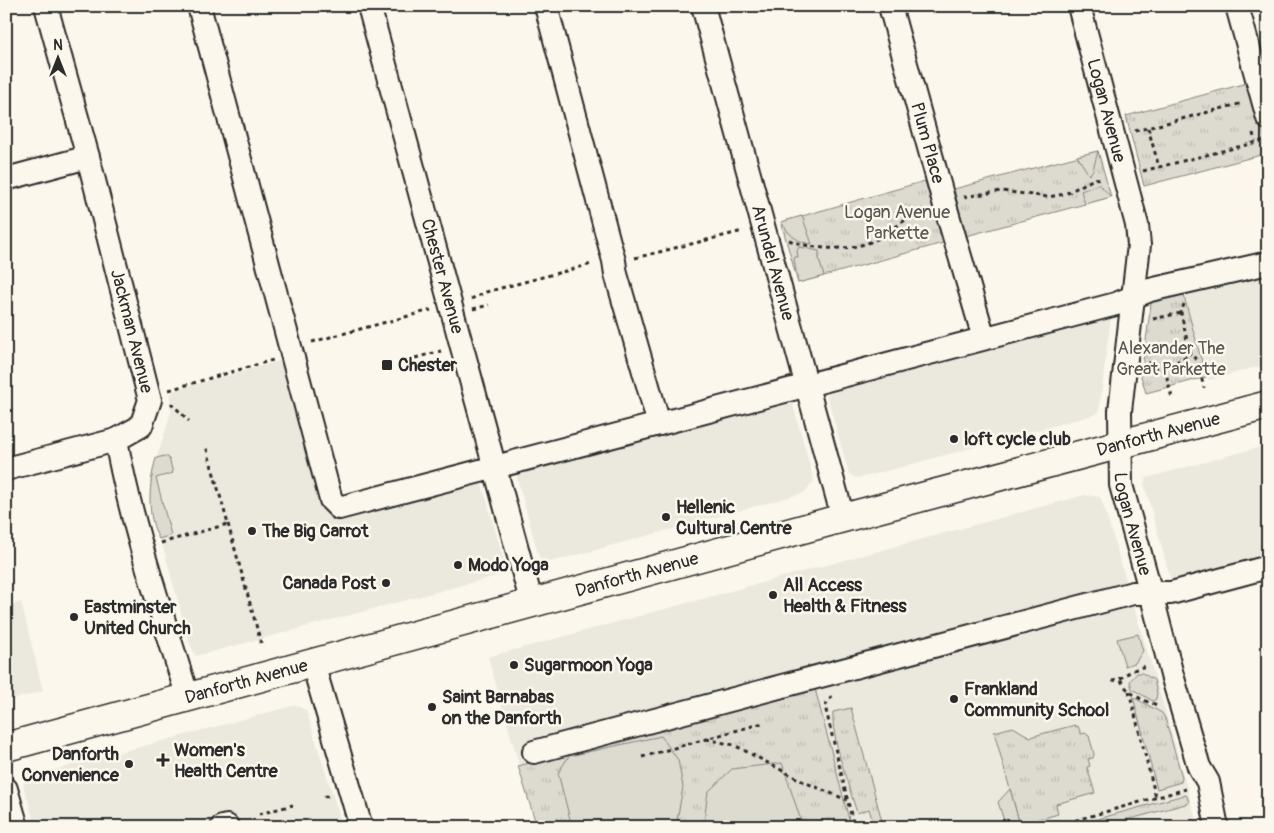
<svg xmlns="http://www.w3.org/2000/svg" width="1274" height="833" font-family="Pangolin,sans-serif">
<defs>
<pattern id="grass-tufts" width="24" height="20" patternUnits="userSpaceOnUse" patternTransform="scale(1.25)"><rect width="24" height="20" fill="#dddad0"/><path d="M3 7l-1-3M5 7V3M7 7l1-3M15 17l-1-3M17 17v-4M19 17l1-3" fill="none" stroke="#bebbb3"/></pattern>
</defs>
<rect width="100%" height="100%" fill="#fbf7ec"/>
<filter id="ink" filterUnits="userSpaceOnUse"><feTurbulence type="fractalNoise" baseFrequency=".02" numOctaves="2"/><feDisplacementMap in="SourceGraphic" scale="10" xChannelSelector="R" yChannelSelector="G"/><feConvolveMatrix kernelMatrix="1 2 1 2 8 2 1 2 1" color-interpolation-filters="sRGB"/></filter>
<g filter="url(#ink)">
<path fill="#ebe8de" d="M1268,267V364L1209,380L1206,377L1182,289Z
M1112,307L1099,412L1093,415L868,476L856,478L849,474L824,385Z
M287,359L331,517L480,477L505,565V570L500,575L196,656L190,645L163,547L156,534L150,509V480L171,412L170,395L175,390Z
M790,394L814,481L804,493L555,561L546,562L539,557L514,467Z
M1268,445V563L1173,588L1144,483L1146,478Z
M1085,495L1100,497L1105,510L1167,717L1198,827H537L488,657Z
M21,602L43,691L6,701V607Z
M296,705L306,710L340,818L305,827H36L23,785L26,780L43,773Z"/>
<path fill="url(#grass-tufts)" stroke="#84827e" d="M1247,83L1257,106L1268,153L1144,186L1126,116Z
M1098,151L1111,197L966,236L954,189Z
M925,181L943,243L798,283L781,222Z
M1182,289L1206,377L1146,393L1141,376L1152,297Z
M1137,673H1142L1154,680L1157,693L1156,699L1153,701L1132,689L1130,681Z
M813,681L851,827H537L518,766L556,756Z
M1133,697L1162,713L1165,718L1182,777L1181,782L1157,789Z
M851,708L882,821L873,822L869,809L857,813C849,786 831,738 833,712Z
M1075,725V727L1078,726L1081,734L1085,733L1089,736L1094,754L1093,758L1088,759L1090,766L1087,767L1095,793L1056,804L1058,814L1020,825L994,732L1013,727L1030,737Z
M1184,795L1187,796L1189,803L1101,827H1069Z"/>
<path fill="#dddad0" stroke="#84827e" d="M1098,151L1093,170L1089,175L1077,156Z
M1099,184L1111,197L1085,204L1081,191Z
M802,216L812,244C796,242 790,235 781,222Z
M799,247L819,251V260L824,276L798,283L794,260L795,257H798L797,251Z
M165,456L169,458L173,473L156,478L171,535L159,539C146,515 149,484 156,458Z
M1138,634L1143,651L1135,663L1125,666L1117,639Z
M661,736L678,760L683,787L676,826L572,827L558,773L569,756Z
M782,763L803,827H705L704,820L708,792L732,769Z
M1010,789L1020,825L1006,827L998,802Z"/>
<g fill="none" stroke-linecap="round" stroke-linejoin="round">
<g stroke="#2b2b2b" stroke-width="26">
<g id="minor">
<path d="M199,6L331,500L339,508L1116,304L1150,290L1268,263"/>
<path id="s1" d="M369,6L532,604"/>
<path d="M546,6L614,261L616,274L659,424"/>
<path id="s2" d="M703,6L843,518"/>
<path id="s3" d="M890,6L944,202L984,338"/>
<path id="s4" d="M1079,6L1137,225L1139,245L1120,411L1121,485L1151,593L1172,675L1199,767L1208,782L1217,827"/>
<path d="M1237,6L1268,118"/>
<path d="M6,179L88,157"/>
<path d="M116,440C132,528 162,613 188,698"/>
<path d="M6,469L116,440L141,426L150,400L88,157L46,6"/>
<path d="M313,664L361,827"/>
<path d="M534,752L1133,593H1171L1268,567"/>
<path d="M6,789L17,827"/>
<path d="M222,827L227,826"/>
</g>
</g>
<g stroke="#2b2b2b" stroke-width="31">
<g id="major">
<path id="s5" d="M6,747L843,518L1268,405"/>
</g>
</g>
<path stroke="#2b2b2b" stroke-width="3" stroke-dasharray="4 4" stroke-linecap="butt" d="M1148,128L1159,167
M1135,131L1243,103
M1253,133L1255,142
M1143,171L1266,140
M964,197L1001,191L1048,197L1065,194L1094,179L1103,178
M789,240C814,250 849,252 875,240C892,231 906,218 923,209
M635,258L743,231
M471,299L486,292L592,264
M1184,304L1181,313L1190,354L1197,360L1204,388
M473,309L489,305
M1153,319L1181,313
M312,342L431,310
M415,358L441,351
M1148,362L1153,367L1165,369L1190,354
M1165,369L1172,398
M169,390L273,360
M171,403L189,421
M228,524L261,643
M161,543L228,524L206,446
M1121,680C1126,693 1145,702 1158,705
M1112,681C1124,679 1124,674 1134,670C1138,668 1143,667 1147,666
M1129,691L1156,798
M832,696L825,706L854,827
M706,739L734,745L804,782L847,800
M642,757L763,723
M324,797L330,795
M259,814L293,805
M1052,827L1186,789"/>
<use href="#minor" stroke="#fbf7ec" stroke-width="22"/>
<use href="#major" stroke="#fbf7ec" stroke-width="28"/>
</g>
</g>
<g fill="#2b2b2b" stroke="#fbf7ec" stroke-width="2">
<rect x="381" y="359" width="12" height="12" rx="2.5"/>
<circle cx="954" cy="439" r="5"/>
<circle cx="666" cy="517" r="5"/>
<circle cx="252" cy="531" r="5"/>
<circle cx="458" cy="565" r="5"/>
<circle cx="386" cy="583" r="5"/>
<circle cx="773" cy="595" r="5"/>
<circle cx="74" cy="617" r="5"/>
<circle cx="514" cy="665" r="5"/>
<circle cx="954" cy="699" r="5"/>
<circle cx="432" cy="707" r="5"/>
<path d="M160.5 752.5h5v5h5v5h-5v5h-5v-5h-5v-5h5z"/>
<circle cx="129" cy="764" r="5"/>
</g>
<g text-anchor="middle" stroke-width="5" stroke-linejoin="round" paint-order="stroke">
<g font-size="18" fill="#2b2b2b" stroke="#fbf7ec">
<text dy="6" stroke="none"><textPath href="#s4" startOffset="108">Logan Avenue</textPath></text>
<text dy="6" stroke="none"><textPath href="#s3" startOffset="142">Plum Place</textPath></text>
<text dy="6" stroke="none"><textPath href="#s2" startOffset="266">Arundel Avenue</textPath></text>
<text dy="6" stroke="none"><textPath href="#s1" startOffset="280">Chester Avenue</textPath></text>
<text transform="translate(132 331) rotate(76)" y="6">Jackman Avenue</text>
<text dy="6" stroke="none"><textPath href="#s5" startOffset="1194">Danforth Avenue</textPath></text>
<text dy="6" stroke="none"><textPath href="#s4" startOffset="528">Logan Avenue</textPath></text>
<text dy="6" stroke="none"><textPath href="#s5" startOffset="654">Danforth Avenue</textPath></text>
<text dy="6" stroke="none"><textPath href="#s5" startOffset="249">Danforth Avenue</textPath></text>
</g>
<g font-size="18" fill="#585754" stroke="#fbf7ec">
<text x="897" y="218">Logan Avenue<tspan x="897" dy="21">Parkette</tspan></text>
<text x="1171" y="354">Alexander The<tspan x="1171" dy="21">Great Parkette</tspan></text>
</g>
<g font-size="18" font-weight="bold" fill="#2b2b2b" stroke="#fbf7ec" text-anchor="start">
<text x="398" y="371">Chester</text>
<text x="964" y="445">loft cycle club</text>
<text x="676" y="513">Hellenic<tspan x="676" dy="21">Cultural Centre</tspan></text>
<text x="262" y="537">The Big Carrot</text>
<text x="468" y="571">Modo Yoga</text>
<text x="376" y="589" text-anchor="end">Canada Post</text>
<text x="783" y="591">All Access<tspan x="783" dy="21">Health &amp; Fitness</tspan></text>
<text x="84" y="613">Eastminster<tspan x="84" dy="21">United Church</tspan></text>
<text x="524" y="671">Sugarmoon Yoga</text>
<text x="964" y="695">Frankland<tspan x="964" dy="21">Community School</tspan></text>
<text x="442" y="703">Saint Barnabas<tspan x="442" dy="21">on the Danforth</tspan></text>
<text x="174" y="756">Women's<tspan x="174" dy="21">Health Centre</tspan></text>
<text x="119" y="760" text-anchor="end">Danforth<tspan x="119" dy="21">Convenience</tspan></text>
</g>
</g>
<rect width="1274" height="833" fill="none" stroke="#fbf7ec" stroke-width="25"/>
<rect x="12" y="12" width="1249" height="808" fill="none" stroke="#2b2b2b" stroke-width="2" filter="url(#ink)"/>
<g transform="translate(58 58)" stroke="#fbf7ec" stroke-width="4" paint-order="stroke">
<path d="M0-4L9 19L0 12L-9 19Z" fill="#2b2b2b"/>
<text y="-8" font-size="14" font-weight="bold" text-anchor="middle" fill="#2b2b2b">N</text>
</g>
</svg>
